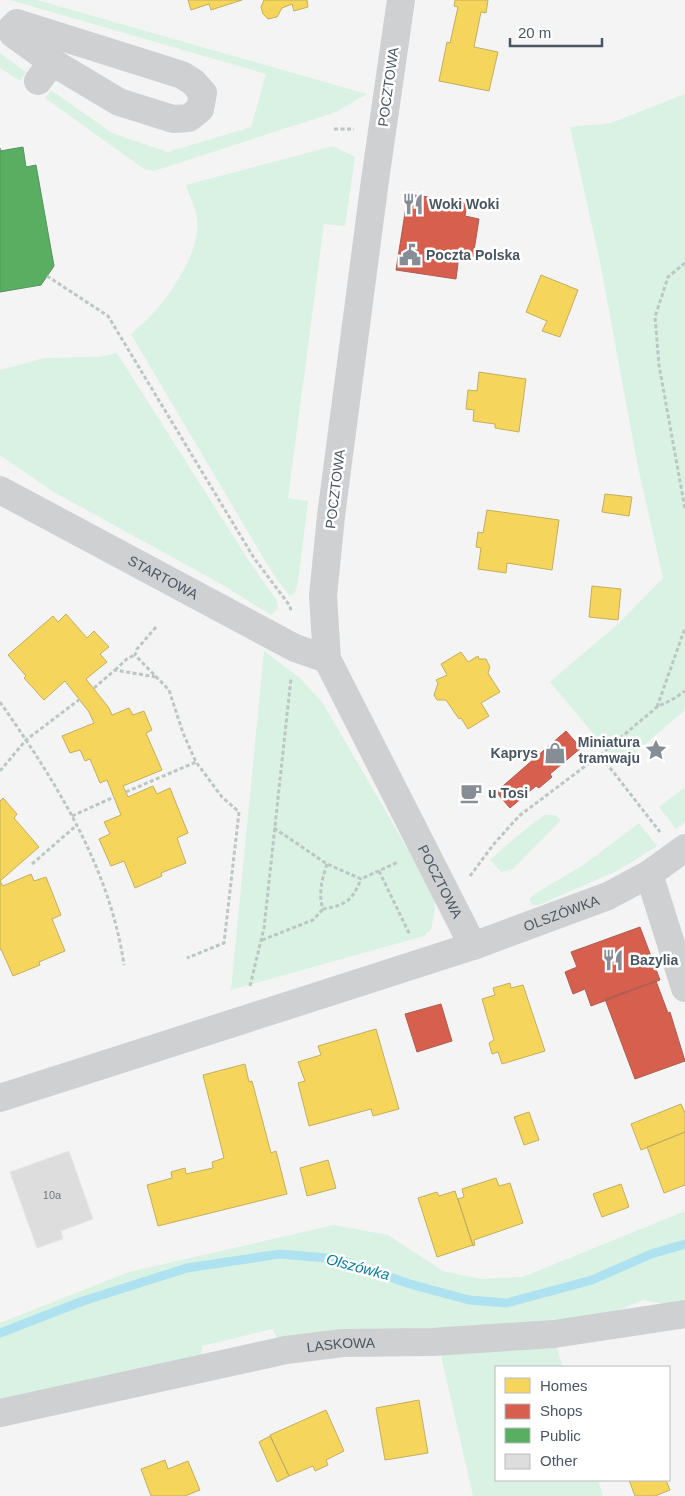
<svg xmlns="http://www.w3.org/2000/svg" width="685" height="1496" font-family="Arial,sans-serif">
<rect width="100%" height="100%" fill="#f4f4f4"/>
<path fill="#d9f2e3" d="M10,0H37L367,94L336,112L154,171L144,169L45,98L51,90L112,133L168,152L251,127L266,74Z
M0,53L26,72L20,81L0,68Z
M685,94V710L620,766L550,682L619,623L663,578L638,467L600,262L570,127L611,123Z
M333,146L355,157L345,226L324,224L288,498L308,501L298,583L295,592L290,596L277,580L261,554L131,334C140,326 149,318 157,309C175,287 201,249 197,219C196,208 189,196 186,185Z
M117,353L249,561L277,601L278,608L271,615L221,584L52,491L0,455V370L44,358L99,357Z
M264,651L300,678L322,702L423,875L434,897L435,909L431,930L424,936L231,990Z
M685,787V822L676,829L659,807Z
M544,815H554L561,820L513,869L501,872L490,860L511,841Z
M639,823L657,846L619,870L539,905H532L529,899L539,891L582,866Z
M685,1211V1305L663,1304L643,1300L594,1321L280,1342L272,1329L202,1346V1363L0,1404V1323L129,1272L334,1225L388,1235L443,1271L481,1279L523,1277Z
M555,1342L563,1367H496V1480H598L603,1496H473L440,1351Z"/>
<path fill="#f6d55c" stroke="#c2af5e" d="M188,0H242L211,10L209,4L191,10Z
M264,0H307L308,7L294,11L292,4L282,8L277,17L268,19L263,14L261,7Z
M455,0H488L486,13L481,12L474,47L498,52L489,91L439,81L447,42L450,43L458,7L454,6Z
M541,275L578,290L560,337L542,331L547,321L526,312Z
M479,372L526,379L519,432L495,428V424L473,421L474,410L466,409L468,390L477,391Z
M605,494L632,497L629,516L602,512Z
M487,510L559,520L552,570L507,563L506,573L478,569L481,548L476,547L478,532L483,533Z
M592,586L621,589L618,620L589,617Z
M66,614L87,638L94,631L109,647L100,654L107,662L86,679L109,708L112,715L129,708L133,715L144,711L152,730L146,733L162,770L123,786L128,797L153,786L157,794L170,788L188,833L177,838L186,863L161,873L162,876L135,888L124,861L111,866L99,839L110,834L104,822L121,815L107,780L100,783L90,759L85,761L80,750L70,753L62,736L94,723L89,712L65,681L44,700L24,678L26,676L8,655L53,616L58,622Z
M461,652L468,662L478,656L479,659H486L490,667L488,673L500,692L481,703L489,716L468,729L461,718L459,719L446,700H437L434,695L438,683L436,680L447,675L441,664Z
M3,798L17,814L14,818L39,847L0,881L3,886L31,874L34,881L46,877L61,915L52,919L65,951L39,962L40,965L13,976L1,949L0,950V801Z
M510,983L511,988L523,985L545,1051L502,1064L498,1052L492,1054L489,1043L494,1040L482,999L495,995L493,988Z
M376,1029L399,1109L373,1116L371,1109L309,1126L298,1083L305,1081L298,1062L321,1055L318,1046Z
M245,1064L249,1082L252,1081L271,1153L276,1151L287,1194L158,1226L147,1185L172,1178L171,1172L185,1168L186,1174L213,1168L212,1162L224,1158L203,1075Z
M681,1104L685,1113V1132L641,1150L631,1124Z
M529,1112L539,1140L524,1145L514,1117Z
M685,1132V1185L664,1193L647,1147Z
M328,1160L336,1188L307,1196L300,1168Z
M496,1178L499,1186L510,1183L523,1223L474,1240L475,1245L473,1246L458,1199L464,1197L462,1189Z
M621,1184L629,1207L602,1217L593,1194Z
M455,1191L473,1245L437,1257L418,1198L437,1192L439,1196Z
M419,1400L428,1453L385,1460L376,1408Z
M326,1410L344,1451L326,1460L328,1465L315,1471L313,1466L289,1476L270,1435Z
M270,1436L289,1476L277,1482L259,1442Z
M165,1460L168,1469L188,1461L200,1490L185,1496H151L141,1469Z
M629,1480H666L670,1490L655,1496H635Z"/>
<path fill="#d6604d" stroke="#ac5d53" d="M408,194L467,203L465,216L479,219L473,257L459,255L456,279L396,270Z
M566,731L581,748L550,774L552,777L539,788L536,786L510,808L496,792Z
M640,927L660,980L591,1006L585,989L573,994L565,972L577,967L571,952Z
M656,981L668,1013L670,1012L685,1061L635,1079L605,999Z
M441,1004L452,1041L417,1052L405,1014Z"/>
<path fill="#5aae61" stroke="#559461" d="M23,147L26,167L36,165L54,266L41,285L0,292V148V151Z"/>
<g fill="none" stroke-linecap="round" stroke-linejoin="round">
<path stroke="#aee2f0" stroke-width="9" d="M0,1333L83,1301L187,1268L280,1254L338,1259L410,1284L469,1300L507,1303L592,1280L651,1254L685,1244"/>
</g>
<path fill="#ddddde" stroke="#e5e6e7" d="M69,1151L93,1219L61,1231L63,1239L37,1248L10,1172Z"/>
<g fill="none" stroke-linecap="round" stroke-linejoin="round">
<path stroke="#bcc7c4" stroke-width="3" stroke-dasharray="4 2.5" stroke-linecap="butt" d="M334,129H354
M685,263L668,277L655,317L659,365L685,509
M47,276L108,316L254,558L290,606L291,612
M156,627L137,649L135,655L169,690L183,733L196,762L222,797L239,812L224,943L187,958
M115,670L128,658L135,655
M94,688L115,670L156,677
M0,702C56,782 110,868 124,965
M657,707L685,628
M600,755L657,707L675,698L685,691
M0,771L26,740L80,699
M126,792L196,762
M72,816L114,797
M274,828L327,864L361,879L398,862
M32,864L77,825
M327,864C322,879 318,894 323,909C346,905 352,901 361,879
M379,871L410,935
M470,876L493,845L519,816L600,755L660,832
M262,940L313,920L323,909
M250,986L264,928L291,678"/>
<g stroke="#ced0d2" stroke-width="28">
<path id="s1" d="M401,0L375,180L331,516L323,596L327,659L473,946"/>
<path d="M38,81L52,62L119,102L173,119L189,118L200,109L203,93L193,82L182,75L17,23L12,28L13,34L52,62"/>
<path id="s2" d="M0,490L295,648L327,659"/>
<path d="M649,874L685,988"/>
<path id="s3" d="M0,1098L473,946L608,896L649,874L685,848"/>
<path id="s4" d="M0,1413L286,1350L343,1343L432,1342L554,1334L685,1314"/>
</g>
</g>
<defs>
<g id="restaurant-bare" transform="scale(1.725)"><path d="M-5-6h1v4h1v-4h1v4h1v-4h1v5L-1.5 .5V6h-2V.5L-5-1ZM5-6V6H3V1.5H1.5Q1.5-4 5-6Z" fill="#868d94" stroke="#fff" stroke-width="2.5" paint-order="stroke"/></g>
<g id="civic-bare" transform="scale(1.725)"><path d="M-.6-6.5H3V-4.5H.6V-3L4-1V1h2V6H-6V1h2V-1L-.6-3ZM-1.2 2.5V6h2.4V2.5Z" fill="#868d94" stroke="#fff" stroke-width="2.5" paint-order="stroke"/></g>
<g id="sight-bare" transform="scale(1.725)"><path d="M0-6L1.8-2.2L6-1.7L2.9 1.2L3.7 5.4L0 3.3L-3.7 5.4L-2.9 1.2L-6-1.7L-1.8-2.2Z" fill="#868d94" stroke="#fff" stroke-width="2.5" paint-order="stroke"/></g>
<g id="shop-bare" transform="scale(1.725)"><path d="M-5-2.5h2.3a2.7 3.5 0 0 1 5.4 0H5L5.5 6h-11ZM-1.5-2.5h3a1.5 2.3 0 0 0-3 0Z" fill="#868d94" stroke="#fff" stroke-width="2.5" paint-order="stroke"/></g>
<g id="cafe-bare" transform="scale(1.725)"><path d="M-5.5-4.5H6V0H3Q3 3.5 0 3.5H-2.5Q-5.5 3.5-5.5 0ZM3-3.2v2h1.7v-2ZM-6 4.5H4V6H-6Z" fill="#868d94" stroke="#fff" stroke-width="2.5" paint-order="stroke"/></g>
</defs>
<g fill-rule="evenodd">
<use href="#restaurant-bare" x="413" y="204"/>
<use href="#civic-bare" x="410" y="255"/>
<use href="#sight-bare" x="656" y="750"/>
<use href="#shop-bare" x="555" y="753"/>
<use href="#cafe-bare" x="471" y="793"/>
<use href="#restaurant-bare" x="613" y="960"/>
</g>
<g text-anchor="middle" stroke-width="5" stroke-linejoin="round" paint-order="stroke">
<g font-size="11" fill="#707881">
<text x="52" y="1199">10a</text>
</g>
<g font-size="14" fill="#4a5661" stroke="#fff">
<text transform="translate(388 87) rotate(-82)" y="5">POCZTOWA</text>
<text transform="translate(335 489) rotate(-83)" y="5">POCZTOWA</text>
<text dy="5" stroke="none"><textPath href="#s2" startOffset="185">STARTOWA</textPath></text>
<text dy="5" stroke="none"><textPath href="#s1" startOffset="914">POCZTOWA</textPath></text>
<text dy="5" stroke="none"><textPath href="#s3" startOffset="591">OLSZÓWKA</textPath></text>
<text dy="5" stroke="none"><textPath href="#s4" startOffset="348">LASKOWA</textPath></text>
</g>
<g font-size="14" font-weight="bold" fill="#4a5661" stroke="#fff" text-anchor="start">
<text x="429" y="209">Woki Woki</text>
<text x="426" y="260">Poczta Polska</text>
<text x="640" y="747" text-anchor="end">Miniatura<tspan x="640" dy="16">tramwaju</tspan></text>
<text x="538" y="758" text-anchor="end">Kaprys</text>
<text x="488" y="798">u Tosi</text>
<text x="630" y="965">Bazylia</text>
</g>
<g font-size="15" font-style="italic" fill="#0c7c9b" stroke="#fff">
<text transform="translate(358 1267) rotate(15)" y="5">Olszówka</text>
</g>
</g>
<rect x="495" y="1366" width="175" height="115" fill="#ffffff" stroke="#b7bbc0"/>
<rect x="505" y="1378" width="25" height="15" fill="#f6d55c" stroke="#b7bbc0"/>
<text x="540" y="1391" font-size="15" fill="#4a5661">Homes</text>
<rect x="505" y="1404" width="25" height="15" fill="#d6604d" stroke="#b7bbc0"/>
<text x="540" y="1416" font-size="15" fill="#4a5661">Shops</text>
<rect x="505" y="1428" width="25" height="15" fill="#5aae61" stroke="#b7bbc0"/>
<text x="540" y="1441" font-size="15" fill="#4a5661">Public</text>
<rect x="505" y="1454" width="25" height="15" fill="#ddddde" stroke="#b7bbc0"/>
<text x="540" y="1466" font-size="15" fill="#4a5661">Other</text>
<path d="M510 38v8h92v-8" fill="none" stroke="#4a5661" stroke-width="2.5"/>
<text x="518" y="38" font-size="15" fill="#4a5661" stroke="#ffffff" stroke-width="4" paint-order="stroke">20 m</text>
</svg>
